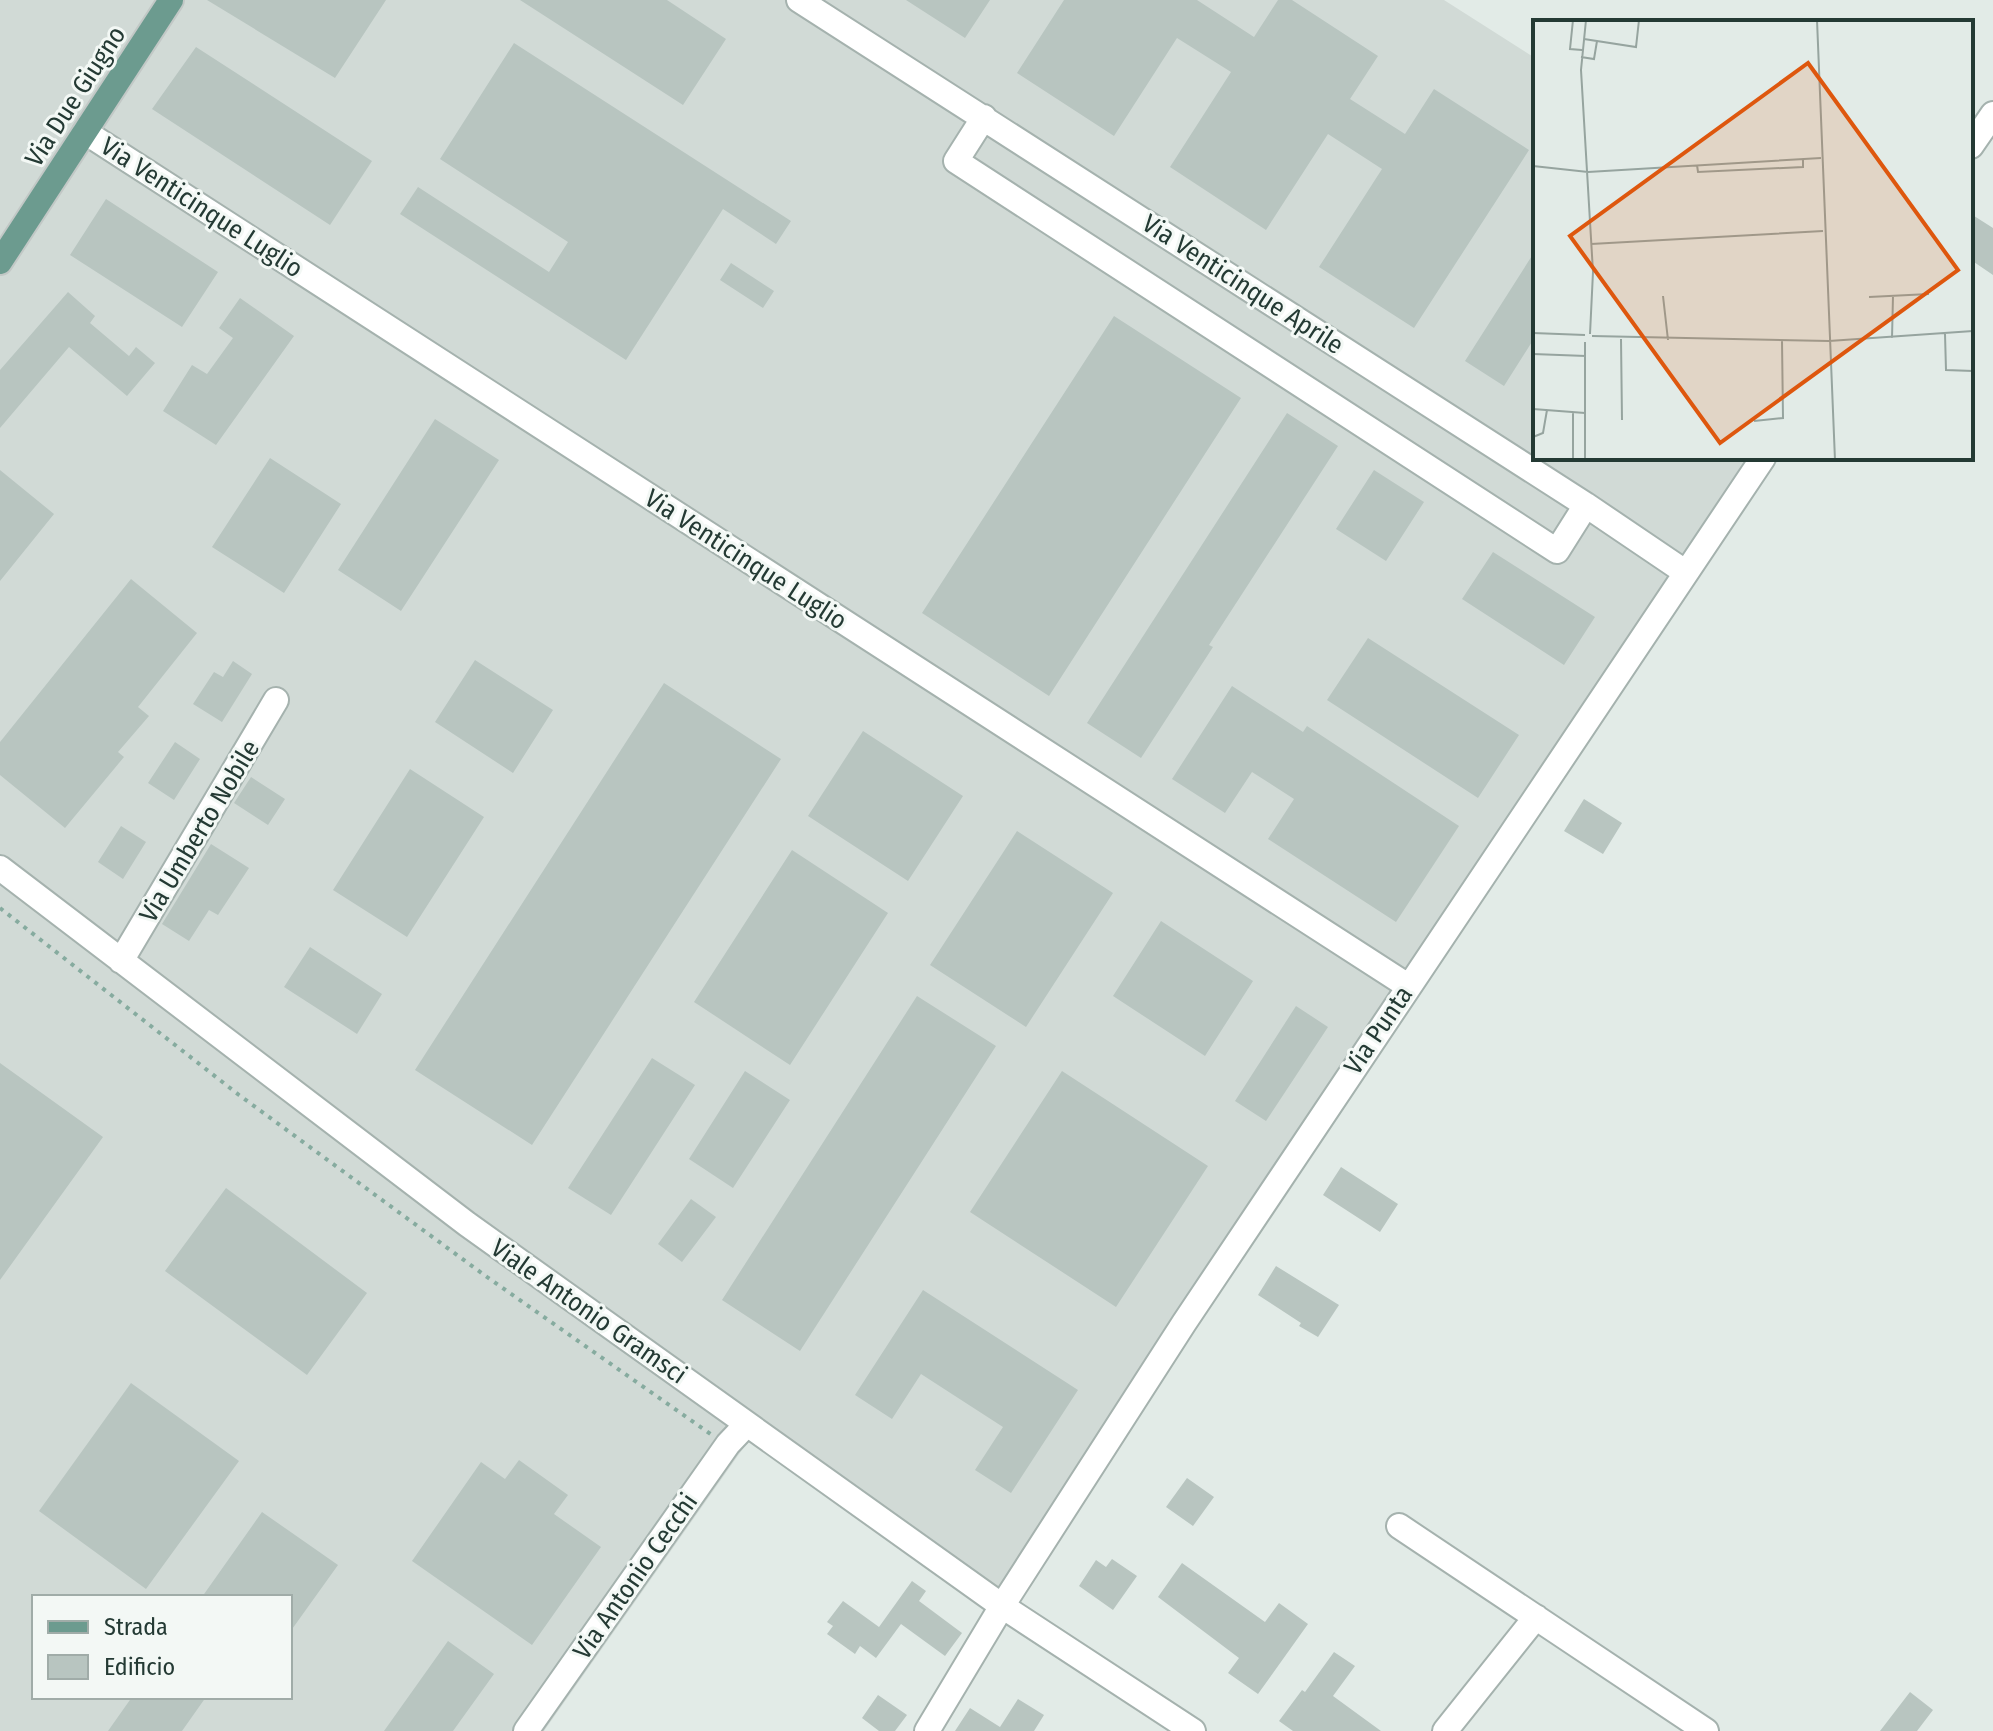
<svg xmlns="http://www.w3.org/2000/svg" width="1993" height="1731" font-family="'Fira Sans Condensed',sans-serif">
<rect width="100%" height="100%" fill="#e2ebe7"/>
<path fill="#d1dad6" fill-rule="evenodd" d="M0,0H1444L1535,58V458H1759L1002,1594L756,1430L544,1731H0ZM34,1597H290V1697H34Z"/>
<path fill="#b8c5c0" d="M207,0H386L335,78Z
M520,0H667L726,39L683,105Z
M906,0H990L965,38Z
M1064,0H1197L1254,37L1278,0H1292L1378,56L1350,99L1405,134L1434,89L1529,150L1414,328L1319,267L1382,169L1328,134L1266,230L1170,167L1231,72L1177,38L1114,136L1017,73Z
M514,43L791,221L776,244L723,209L626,360L400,214L418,187L549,272L568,242L440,159Z
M196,47L372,161L330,225L152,109Z
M106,199L218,272L182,327L70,255Z
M1971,214L1993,228V275L1971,260Z
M1535,251V337L1504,386L1465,361Z
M731,263L774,291L763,308L720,280Z
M68,292L95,316L90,323L129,356L136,347L155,363L127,396L69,347L0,428V370Z
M240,298L294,336L216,445L163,411L192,365L207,374L233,338L219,328Z
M1114,316L1241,398L1049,696L922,613Z
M1287,413L1338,446L1209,645L1213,647L1141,758L1087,723Z
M435,419L499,460L401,611L338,570Z
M270,458L341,504L284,593L212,547Z
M0,470L54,514L0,581Z
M1374,470L1424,502L1386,561L1336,529Z
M1493,552L1595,617L1564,665L1462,599Z
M131,579L197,633L138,707L149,716L118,752L124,757L65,828L0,775V742Z
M1368,638L1519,735L1478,798L1327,700Z
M475,660L553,710L513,773L435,722Z
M233,661L252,674L222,722L193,704L214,672L223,677Z
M664,683L781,759L532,1145L415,1070Z
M1232,686L1303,732L1307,726L1459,826L1396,922L1268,839L1294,799L1252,772L1225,813L1172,779Z
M863,731L963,796L908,881L808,816Z
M175,742L200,759L174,800L148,783Z
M410,769L484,817L407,937L333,890Z
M251,777L285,799L268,825L234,803Z
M1584,799L1622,823L1603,854L1564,831Z
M121,826L146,842L123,879L98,862Z
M1017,831L1113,893L1026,1027L930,965Z
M211,844L249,868L218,915L209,910L189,941L162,924Z
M792,850L888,913L790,1065L694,1002Z
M1161,921L1253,981L1205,1056L1113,996Z
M310,947L382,994L357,1034L284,987Z
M917,996L996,1046L800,1351L722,1300Z
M1296,1006L1328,1027L1266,1121L1235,1101Z
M652,1058L695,1085L611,1215L568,1188Z
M0,1063L103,1137L0,1280Z
M745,1071L790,1100L733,1188L689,1159Z
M1062,1071L1208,1166L1116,1307L970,1212Z
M1341,1167L1398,1204L1380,1232L1323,1195Z
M226,1188L367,1293L307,1375L165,1271Z
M691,1199L716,1217L682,1262L658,1244Z
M1276,1266L1339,1305L1318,1337L1299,1326L1301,1323L1258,1295Z
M923,1290L1078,1390L1011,1493L975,1470L1003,1427L921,1374L892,1419L855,1395Z
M131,1383L239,1461L146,1589L39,1511Z
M519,1460L568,1495L554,1514L601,1547L532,1645L412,1561L481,1462L505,1479Z
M1187,1478L1214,1497L1193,1526L1166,1507Z
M262,1512L338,1565L290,1632V1597H202Z
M1112,1559L1137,1576L1113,1610L1079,1586L1096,1560L1106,1567Z
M1182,1563L1265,1622L1279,1603L1308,1624L1258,1694L1228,1673L1239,1658L1158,1597Z
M912,1581L926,1591L919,1601L962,1633L945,1656L901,1624L876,1658L860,1646L855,1654L827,1634L833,1626L827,1622L843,1601L879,1627Z
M448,1641L494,1674L453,1731H384Z
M1334,1652L1355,1666L1333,1696L1381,1731H1293L1279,1721L1302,1690L1305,1692Z
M1910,1692L1933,1710L1917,1731H1880Z
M878,1695L907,1715L895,1731H879L862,1718Z
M132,1697H206L182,1731H108Z
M1018,1699L1044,1715L1034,1731H955L970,1708L1000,1727Z"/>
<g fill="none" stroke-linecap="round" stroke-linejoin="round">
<g stroke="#a5b2ae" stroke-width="28">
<path id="minor" d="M799,0L1586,505L1685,572
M984,117L956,161L1557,551L1586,505
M85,132L1408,986
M1971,146L1993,114
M0,868L467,1224L1002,1606L1193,1731
M121,961L276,700
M1399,1526L1706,1731
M526,1731L728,1444L747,1424
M927,1731L1002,1606L1184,1323L1763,458
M1445,1731L1536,1617"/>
</g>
<g stroke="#c2c8c6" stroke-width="28">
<path id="major" d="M0,262L171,0"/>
</g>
<path stroke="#86ab9f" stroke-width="4" stroke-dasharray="4 6" stroke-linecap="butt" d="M0,908L239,1095L487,1277L712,1435"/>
<use href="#minor" stroke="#fff" stroke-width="24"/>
<use href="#major" stroke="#6c9b8f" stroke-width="24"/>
</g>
<g text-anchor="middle" stroke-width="6" stroke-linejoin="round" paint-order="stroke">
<g font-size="26" fill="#243a34" stroke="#f3f8f5">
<text transform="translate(75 96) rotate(-57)" y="9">Via Due Giugno</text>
<text transform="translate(202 207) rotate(33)" y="9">Via Venticinque Luglio</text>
<text transform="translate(1243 284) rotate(33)" y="9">Via Venticinque Aprile</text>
<text transform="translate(746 559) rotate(33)" y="9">Via Venticinque Luglio</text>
<text transform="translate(199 831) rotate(-59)" y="9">Via Umberto Nobile</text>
<text transform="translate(1378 1030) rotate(-56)" y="9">Via Punta</text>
<text transform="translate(589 1311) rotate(35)" y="9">Viale Antonio Gramsci</text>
<text transform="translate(635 1576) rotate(-55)" y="9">Via Antonio Cecchi</text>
</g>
</g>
<g transform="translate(1533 20)">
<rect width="440" height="440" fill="#e2ebe7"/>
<path fill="none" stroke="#96a49f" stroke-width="2" d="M40,0L37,29L49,30M53,0L48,50L60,252L57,314M284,0L302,440M51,19L103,27L106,0M48,37L61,39L64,21M164,145L165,152L270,147V139M0,146L55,152L288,138M58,224L290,211M130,276L135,320M336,277L396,274M0,313L52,315M412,314L413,350L440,351M59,316L296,321L440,311M359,318L360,276M88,319L89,400M52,322V440M0,334L53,336M0,389L52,393M40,392V440M221,401L250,398L249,321M0,417L10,413L14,390"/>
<path fill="#de570e" fill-opacity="0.15" stroke="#de570e" stroke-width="4" d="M275,43L425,250L187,423L37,216Z"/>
<rect width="440" height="440" fill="none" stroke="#243a34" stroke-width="4"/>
</g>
<rect x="32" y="1595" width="260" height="104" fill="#f3f8f5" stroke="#a0aca8" stroke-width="2"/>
<rect x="48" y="1621" width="40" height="12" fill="#6c9b8f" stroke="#a0aca8" stroke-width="2"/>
<text x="104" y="1635" font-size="24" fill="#243a34">Strada</text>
<rect x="48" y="1655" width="40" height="24" fill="#b8c5c0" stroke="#a0aca8" stroke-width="2"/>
<text x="104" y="1675" font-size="24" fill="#243a34">Edificio</text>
</svg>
